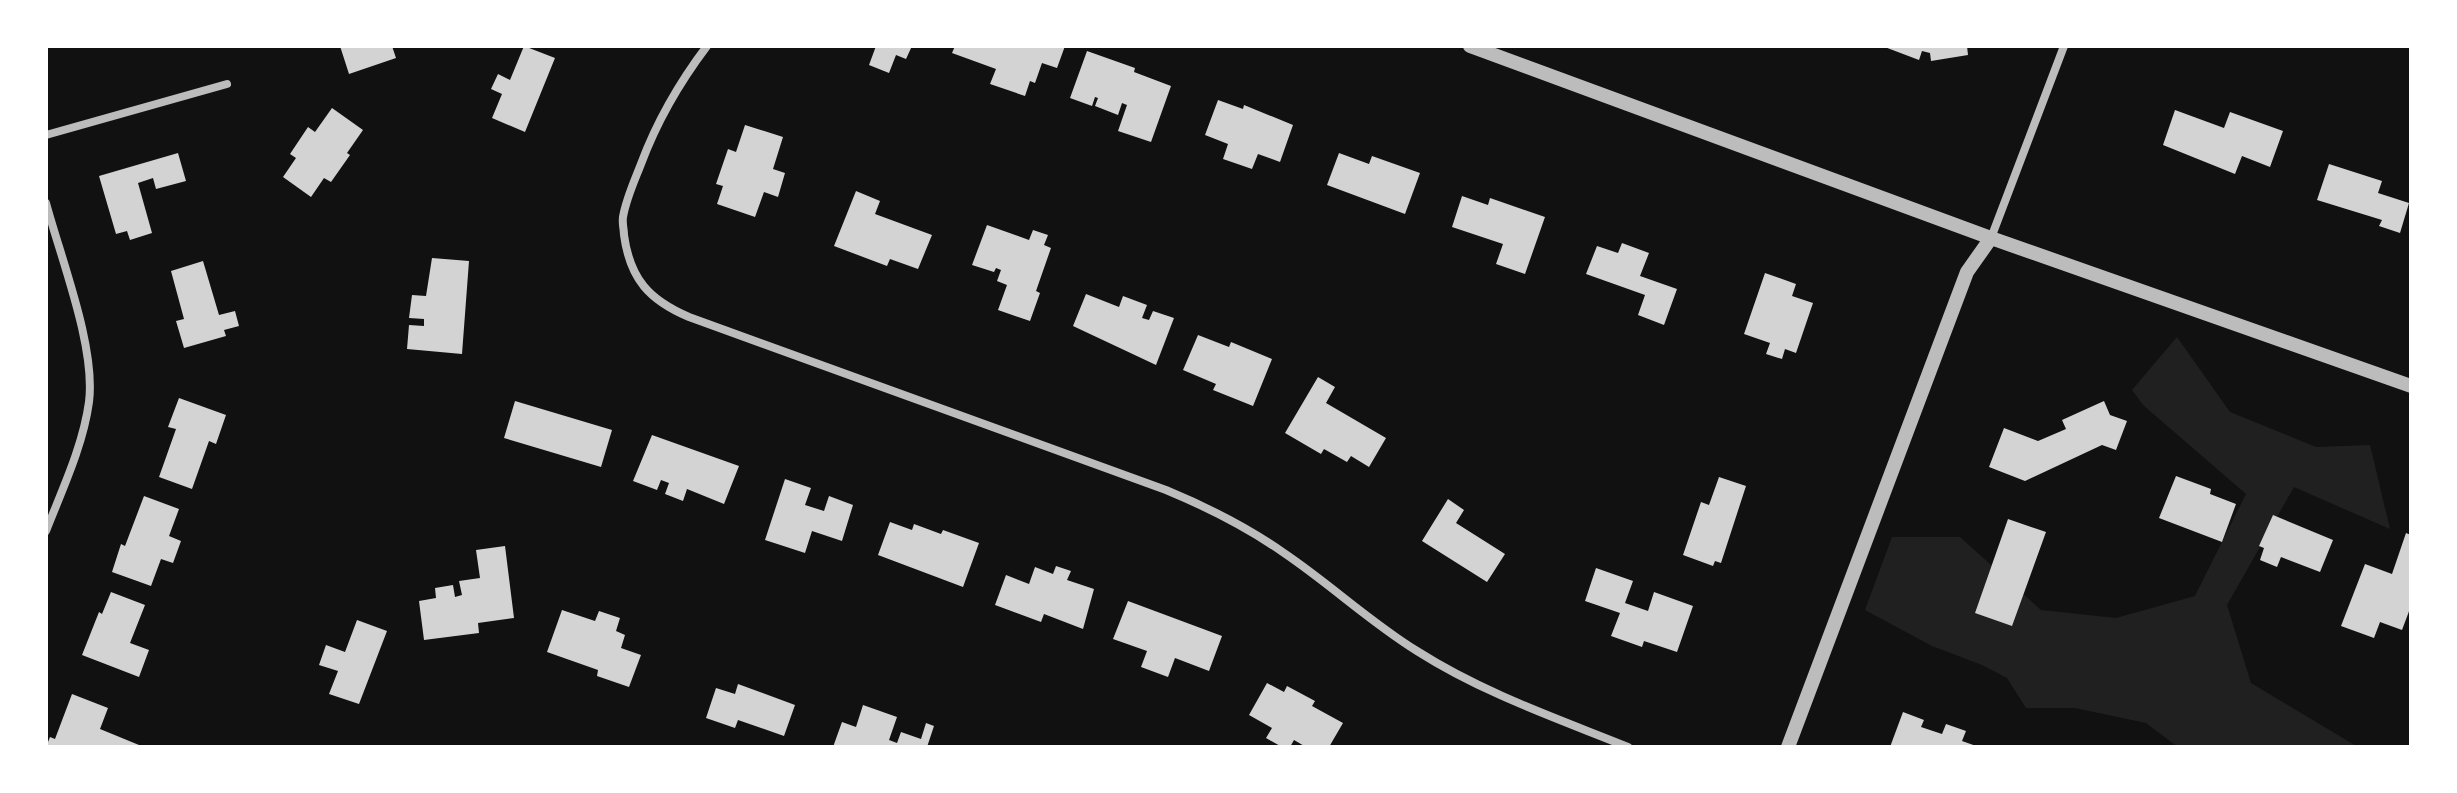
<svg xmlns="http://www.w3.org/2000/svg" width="2457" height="793" font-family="Mulish,sans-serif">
<rect width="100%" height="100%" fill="#111"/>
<path fill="#202020" d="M2177,337L2230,412L2316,447L2370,445L2390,529L2294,487L2227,605L2251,683L2358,747H2178L2146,723L2075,708H2026L2007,678L1982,665L1932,646L1865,610L1892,537H1960L2041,610L2116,618L2195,596L2246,494L2143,405L2132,390Z"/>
<path fill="#d3d3d3" d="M340,46H392L396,58L349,74Z
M524,46L555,58L525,132L492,118L502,94L491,89L498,74L510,80Z
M876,46H912L906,59L896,55L889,73L869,65Z
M955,46H1065L1057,68L1042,63L1035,83L1030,81L1025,96L990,84L996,69L952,53Z
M1882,46H1967L1968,55L1931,61L1930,53L1922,51L1919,60Z
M1087,51L1135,68L1134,72L1171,86L1151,142L1118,131L1127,105L1122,103L1118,115L1095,106L1098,98L1095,97L1092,106L1070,98Z
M1218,100L1243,109L1244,105L1293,125L1280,162L1258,154L1252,169L1223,159L1228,144L1205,135Z
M332,108L363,130L347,153L350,155L331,182L324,178L311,197L283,177L296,158L290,154L308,127L315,132Z
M2175,110L2224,128L2230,112L2283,131L2270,167L2242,156L2235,174L2163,145Z
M745,125L783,137L773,169L785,173L778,197L764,192L755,217L717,204L723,186L716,184L728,149L736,152Z
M178,153L186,181L156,189L153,178L138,183L152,233L130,240L127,231L116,234L99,176Z
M1339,153L1369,164L1372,156L1420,173L1405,214L1327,185Z
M2329,164L2382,181L2378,193L2409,203L2400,233L2379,226L2382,220L2317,200Z
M856,191L880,201L875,214L932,235L918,269L890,259L887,266L834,246Z
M1462,196L1488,205L1490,198L1545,217L1525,274L1496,264L1503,244L1452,227Z
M987,225L1029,240L1033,230L1048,235L1044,245L1051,248L1036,291L1040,293L1030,321L998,310L1007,285L997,281L1001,270L996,268L994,272L972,265Z
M1622,243L1649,253L1640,276L1677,289L1664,325L1638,315L1645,295L1586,274L1597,246L1618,253Z
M432,258L469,261L462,354L407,349L409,325L424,326V319L409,318L412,295L426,296Z
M203,261L219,315L235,311L239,326L224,330L226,336L184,348L176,321L184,319L171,271Z
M1765,273L1796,284L1792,296L1813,303L1796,353L1785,349L1782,359L1766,354L1770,343L1744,334Z
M1086,294L1119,307L1123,296L1147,305L1142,318L1149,320L1153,311L1174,318L1156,365L1073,326Z
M1198,335L1229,347L1231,342L1272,359L1253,406L1213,390L1216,384L1183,370Z
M1318,377L1335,387L1326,403L1386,438L1369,467L1351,456L1347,462L1324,449L1321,454L1285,433Z
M179,398L226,415L216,444L209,441L192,489L159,477L176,429L168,427Z
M515,401L612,430L601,467L504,438Z
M2104,401L2110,415L2127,421L2116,450L2102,445L2025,481L1989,467L2004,428L2038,441L2066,429L2062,420Z
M652,435L739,466L724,504L687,489L683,501L665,494L669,483L661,480L657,490L633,481Z
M2176,476L2211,489L2210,494L2236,504L2222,542L2159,518Z
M1719,477L1746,486L1721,563L1715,561L1713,566L1683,555L1701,502L1709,505Z
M785,479L811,488L805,505L824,511L829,496L853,505L842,541L812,531L805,553L765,540Z
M144,496L179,509L169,536L181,541L173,563L161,559L151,586L112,572L121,544L125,546Z
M1448,499L1464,510L1456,523L1505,554L1487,582L1422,541Z
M2273,515L2333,540L2320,572L2281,557L2277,567L2260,560L2264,548L2259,546Z
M2008,519L2046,532L2012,626L1975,613Z
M890,522L912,530L914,524L941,534L943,530L979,543L963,587L878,555Z
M2406,533L2411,535V606L2402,630L2380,622L2374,638L2341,626L2365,564L2392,574Z
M505,546L514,618L478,623L479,633L424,640L419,601L436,598L435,588L453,585L455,597L462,595L459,581L480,578L476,550Z
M1056,566L1071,571L1067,580L1094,589L1083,629L1044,614L1041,622L995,605L1006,575L1029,584L1035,567L1053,574Z
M1596,568L1633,581L1625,603L1648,611L1654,592L1693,606L1677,652L1644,641L1642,647L1611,636L1620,613L1585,601Z
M111,592L145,605L130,643L149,650L139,677L82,655L99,612L102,614Z
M1128,601L1222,636L1209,671L1175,658L1168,677L1141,667L1147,651L1113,639Z
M562,610L595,621L599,611L620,618L616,631L625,635L621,648L641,655L629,687L597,676L598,670L547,652Z
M357,620L387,631L359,704L329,694L338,671L319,665L326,645L345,652Z
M1267,683L1284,692L1287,686L1315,701L1312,706L1343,723L1329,747H1306L1294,740L1290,747H1282L1266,738L1272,728L1249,715Z
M738,684L795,705L784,736L738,720L735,728L706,718L716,688L735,694Z
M72,694L108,708L100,729L139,745L138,747H46L50,737L55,739Z
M863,705L897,717L889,740L897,743L901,732L921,739L926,723L934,726L927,747H833L842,722L856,727Z
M1903,712L1924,720L1921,727L1942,734L1946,724L1966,731L1962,741L1979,747H1890Z"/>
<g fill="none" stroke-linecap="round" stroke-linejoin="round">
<path stroke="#bcbcbc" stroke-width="8" d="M707,46C679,83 657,121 641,164C634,182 626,199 623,217C622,224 624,229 624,235C630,279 649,300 689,317L1166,490C1207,507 1247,527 1284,553C1330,584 1370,622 1417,651C1483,693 1556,718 1628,747
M46,135L227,84
M46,203C61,259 96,347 89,402C83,446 62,490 46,531
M1991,238L2064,46"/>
<path stroke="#bcbcbc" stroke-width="14" d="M1470,46L1991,238L2411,386
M1788,747L1967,272L1991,238"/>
</g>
<rect width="2457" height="793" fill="none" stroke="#ffffff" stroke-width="96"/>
</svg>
